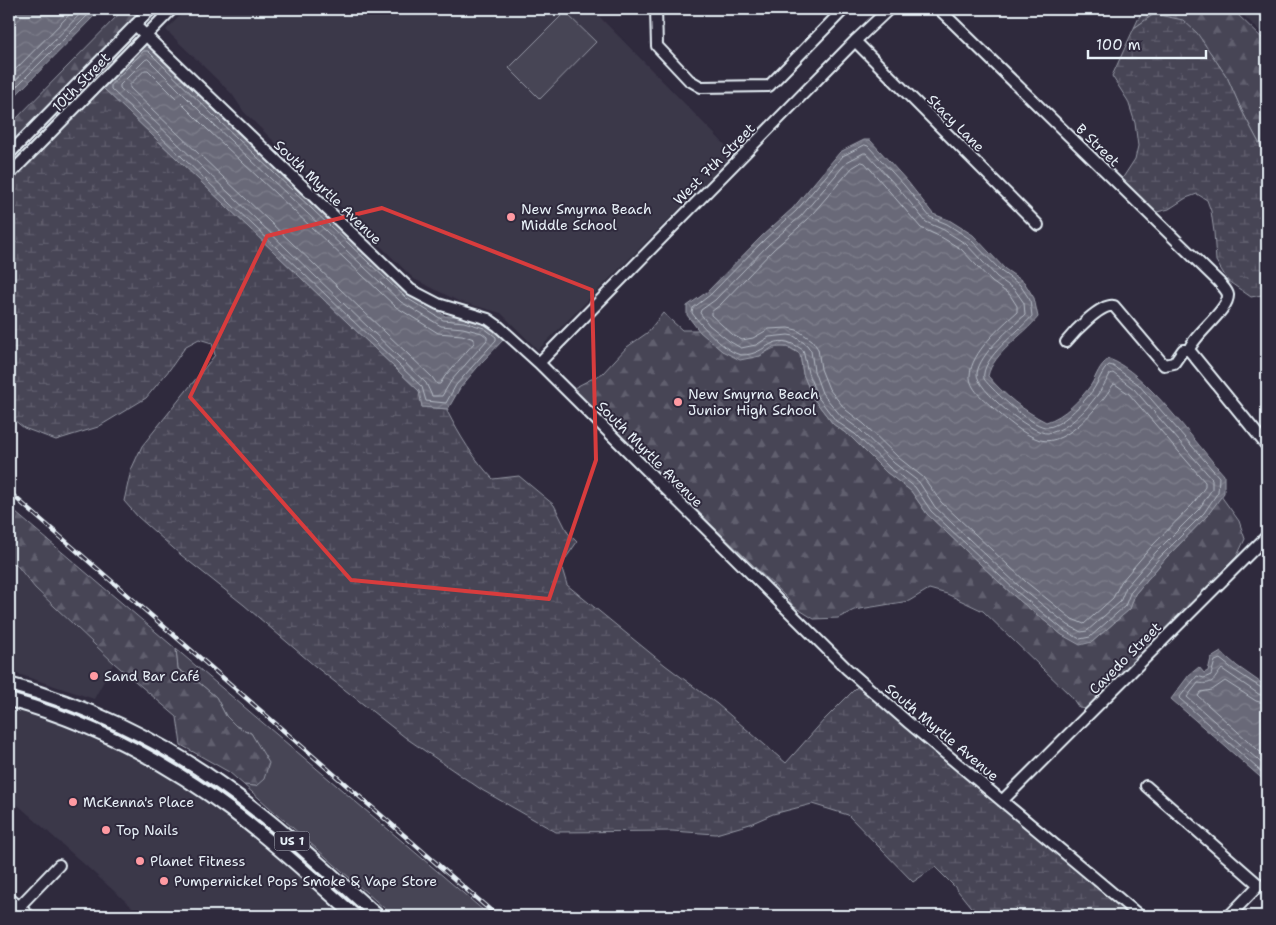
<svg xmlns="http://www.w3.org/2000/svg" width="1276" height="925" font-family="'Shantell Sans',sans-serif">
<defs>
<pattern id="forest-firs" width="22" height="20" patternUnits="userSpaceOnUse" patternTransform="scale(1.25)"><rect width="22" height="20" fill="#464455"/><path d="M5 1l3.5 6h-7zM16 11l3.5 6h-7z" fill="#615f6e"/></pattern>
<pattern id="wetland-marsh" width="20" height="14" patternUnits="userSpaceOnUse" patternTransform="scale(1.25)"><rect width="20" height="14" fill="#464455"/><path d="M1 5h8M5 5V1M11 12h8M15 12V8" fill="none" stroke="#615f6e"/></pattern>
<pattern id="water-waves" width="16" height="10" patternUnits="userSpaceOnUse" patternTransform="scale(1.25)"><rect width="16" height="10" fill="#696978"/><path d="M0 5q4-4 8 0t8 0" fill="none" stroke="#7e7f8c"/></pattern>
</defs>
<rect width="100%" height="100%" fill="#2f2a3d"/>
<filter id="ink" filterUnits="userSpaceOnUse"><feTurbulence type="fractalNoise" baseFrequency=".02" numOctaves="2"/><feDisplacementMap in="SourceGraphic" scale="10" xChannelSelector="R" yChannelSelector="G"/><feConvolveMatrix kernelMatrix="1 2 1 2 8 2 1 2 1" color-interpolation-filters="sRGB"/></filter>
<g filter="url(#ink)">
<path fill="#3b3749" d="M187,9H592L734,154L538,350L501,313L458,301L414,279L244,112L232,94L166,30Z
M1237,9H1267V38Z
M14,563L35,588L114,663L94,699L9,671V565Z
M9,707L32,713L92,738L153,766L223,812L270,848L349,916H142L9,797Z"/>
<path fill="#464455" stroke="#979aa6" d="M565,12L596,42L540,99L509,68Z
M176,649L490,916L392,915L244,785L256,786L268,763L251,733L236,726L226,716L216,697L197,681L178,669Z"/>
<path fill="url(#forest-firs)" stroke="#979aa6" d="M124,9H145L9,148V126Z
M1143,9H1232L1267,43V158L1242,111L1227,77L1210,52L1154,14L1134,28Z
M135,31L140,36L9,168V160Z
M663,313L682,330H699L722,351L760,356C777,345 783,343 800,354L803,374L813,398L833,424L851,437L886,472L911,491L927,514L1014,596L1062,635L1092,642L1130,609L1135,594L1165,559L1207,516L1221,496L1239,521L1245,539L1237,556L1221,572L1214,588L1086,709L1079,708L1071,696L983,611L947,594L929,589L909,601L854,610L838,618L814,619L793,606L789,600L572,389L603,373L627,347L647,333Z
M9,507L176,649L178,669L197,681L216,697L226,716L236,726L251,733L269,763L264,779L256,786L244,785L229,772L181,745L177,717L114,663L35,588L15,563L9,565Z"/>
<path fill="url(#wetland-marsh)" stroke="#979aa6" d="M1154,14L1183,20L1197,33L1227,77L1242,111L1267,158V294L1251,297L1228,281L1216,261L1214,232L1211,211L1207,200L1197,194L1186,198L1169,209L1153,213L1122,179L1135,159L1138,146L1135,123L1128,101L1112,76L1134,28Z
M102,87L419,391L422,407L448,409L447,411C460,436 473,458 493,479L519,476L554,505L568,533L577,542L561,565L567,585L665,665L717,704L786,763L824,720L862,682L1140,916H978L954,886L935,867L913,882L848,815L812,804L773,814L750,824L716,834L672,831L556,832L482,790L406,738L316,667L244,605L181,555L138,517L124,501L131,470L142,446L215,355L212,343L199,339L186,346L170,369L146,398L98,427L56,440L24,428L9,416V181Z"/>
<path fill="url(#water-waves)" stroke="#9c9fab" d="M9,9H101L12,99H9Z
M146,42L340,230L425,302L445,316H465L487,323L505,338L482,362L460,388L448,409L422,407L419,391L102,87Z
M864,140H870L908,182L933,214L949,220L973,235L1005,269L1024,282L1034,298L1038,317C1024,335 993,353 988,376C1004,395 1024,411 1046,422C1064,417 1080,400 1091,385C1097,375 1099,365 1109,359C1145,371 1197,445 1224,475V493L1207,516L1165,559L1135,594L1130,609L1092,642L1080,645L1062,635L1014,596L927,514L911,491L886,472L851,437L833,424L813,398L803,374L800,354L789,347H773L760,356L740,360L722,351L700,332L687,315V306L707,292L762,236L793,208L840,152Z
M1221,652L1237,666L1267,687V783L1171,699L1189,675L1199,667L1204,673L1208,671L1211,658Z"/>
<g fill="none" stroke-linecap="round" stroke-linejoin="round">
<path stroke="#b5bbc5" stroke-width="1" d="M144,51H148L218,120L405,297L443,320L464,322L484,328L496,337V340L456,385L446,403L426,401L422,387L111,89V85Z
M148,59L213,124L401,302L441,326L463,328L482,333L487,337V340L451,381L442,396H432L426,383L120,88V85L145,60Z
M145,70H148L208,130L396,307L438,333L462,335L474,339V343L445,376L440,384H437L432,377L130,88V85Z
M9,76L75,9
M9,87L85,9
M9,94L94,9
M865,145L868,146L904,185L930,217L947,224L970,239L1002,272L1020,285L1030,300L1032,316C1020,331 980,358 984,379C994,392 1029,424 1045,427C1060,429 1084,402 1093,390C1098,383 1102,370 1109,365L1113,366L1138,384L1219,477L1218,492L1204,513L1161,556L1131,591L1125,606L1090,637L1080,639L1065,631L1017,592L931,511L915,487L890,468L855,434L836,421L817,396L808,373L803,350C771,328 769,355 742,355C727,354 701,325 692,313L693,308L710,295L765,239L796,211L843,156Z
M864,153H866L899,189L926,222L944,230L966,244L997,277L1015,290L1024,303L1025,315C1011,328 980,353 977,373C975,389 1032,435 1048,433C1073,430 1100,395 1110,374L1113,373L1134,389L1212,479V489L1199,509L1156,552L1126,587L1120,602L1087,631L1081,632L1068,625L1021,588L935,507L919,482L894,463L859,429L841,416L822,393L814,371L811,351L807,345L794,336L788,335L769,337L756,345L741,348L729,341L709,325L700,313L701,310L715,300L769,244L801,216L847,162Z
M862,162L865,163L921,228L941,237L961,249L992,282L1010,295L1017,306V312C1001,326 971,353 970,375C969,389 984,399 993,408C1007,420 1022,434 1040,440C1067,447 1100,405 1113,385L1115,384L1129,394L1205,482V487L1193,504L1151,547L1121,582L1113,598L1084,624L1072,619L1026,582L941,502L923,477L899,458L864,424L846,410L829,389L821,369L818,349L812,340L797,330L788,328L769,329L753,338L742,340L733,335L711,315V312L720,305L774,249L807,220L852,168Z
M1267,690L1263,689L1234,670L1220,659L1215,661L1211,675L1204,678L1197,676L1179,698L1267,777
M1267,696L1260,695L1222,669C1213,679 1215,685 1198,683L1187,697L1267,768
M1267,704L1256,701L1225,681L1212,690L1201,692L1198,696L1267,758"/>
<g stroke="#e8f1f8" stroke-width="14">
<path id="minor" d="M656,9L657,46L689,80L701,87L769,86L844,9
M939,9L1219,282C1222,286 1227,290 1228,295C1229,310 1194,334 1189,350
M135,25L411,290L438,304L488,319L498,326L539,363L847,669L910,724L1140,916
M855,41L1038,225
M9,154L151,9
M9,175L172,9
M1066,342C1074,332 1101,303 1114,306L1164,365L1174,363L1183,350H1189L1267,446
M539,363L855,41L889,9
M1146,786L1259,885L1229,916
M1002,801L1267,536
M9,898L29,916
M10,916L59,865"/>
</g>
<g stroke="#e8f1f8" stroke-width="16">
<path id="major" d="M9,684C85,704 160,740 224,786C279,825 328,872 378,916
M9,700C90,722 166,762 233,812C276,844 315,881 355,916"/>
</g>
<use href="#minor" stroke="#2f2a3d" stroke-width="10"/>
<use href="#major" stroke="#2f2a3d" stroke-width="12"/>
<g stroke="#e8f1f8" stroke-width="4.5">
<path id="rail" d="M9,492L497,916"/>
</g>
<use href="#rail" stroke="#2f2a3d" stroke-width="2.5" stroke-dasharray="8" stroke-linecap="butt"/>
</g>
</g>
<path fill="none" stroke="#d83c3d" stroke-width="4" stroke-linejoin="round" d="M382,208L592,290L596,460L549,599L351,580L190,397L267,236Z"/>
<g fill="#ff9aa2" stroke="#2f2a3d" stroke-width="2">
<circle cx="511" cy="217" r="5"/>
<circle cx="678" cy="402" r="5"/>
<circle cx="94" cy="676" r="5"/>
<circle cx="73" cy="802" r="5"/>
<circle cx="106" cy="830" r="5"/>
<circle cx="140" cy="861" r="5"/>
<circle cx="164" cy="881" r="5"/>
</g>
<g text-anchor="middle" stroke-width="4" stroke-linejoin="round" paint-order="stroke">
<rect fill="#2f2a3d" stroke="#b0b5c0" stroke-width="1" x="274.5" y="831.5" width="35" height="19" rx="4"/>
<g font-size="12" font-weight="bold" fill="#e8f1f8">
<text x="292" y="845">US 1</text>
</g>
<g font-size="14" fill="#e8f1f8" stroke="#2f2a3d">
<text transform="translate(81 82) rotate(-46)" y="5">10th Street</text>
<text transform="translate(956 123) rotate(45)" y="5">Stacy Lane</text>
<text transform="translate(1098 145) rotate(44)" y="5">B Street</text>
<text transform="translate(714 164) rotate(-45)" y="5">West 7th Street</text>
<text transform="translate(328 192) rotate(44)" y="5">South Myrtle Avenue</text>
<text transform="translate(650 454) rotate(45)" y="5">South Myrtle Avenue</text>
<text transform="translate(1125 658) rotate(-45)" y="5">Cavedo Street</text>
<text transform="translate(942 732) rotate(40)" y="5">South Myrtle Avenue</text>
</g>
<g font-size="14" fill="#e8f1f8" stroke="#2f2a3d" text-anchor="start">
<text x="521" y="214">New Smyrna Beach<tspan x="521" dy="16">Middle School</tspan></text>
<text x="688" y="399">New Smyrna Beach<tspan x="688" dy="16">Junior High School</tspan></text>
<text x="104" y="681">Sand Bar Café</text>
<text x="83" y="807">McKenna's Place</text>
<text x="116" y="835">Top Nails</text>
<text x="150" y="866">Planet Fitness</text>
<text x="174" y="886">Pumpernickel Pops Smoke &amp; Vape Store</text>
</g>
</g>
<rect width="1276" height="925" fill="none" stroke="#2f2a3d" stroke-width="30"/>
<rect x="15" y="15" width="1246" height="895" fill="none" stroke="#e8f1f8" stroke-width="2" filter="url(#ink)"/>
<path d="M1088 50v8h118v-8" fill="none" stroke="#e8f1f8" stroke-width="2.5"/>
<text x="1096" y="50" font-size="15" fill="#e8f1f8" stroke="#2f2a3d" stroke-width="4" paint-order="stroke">100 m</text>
</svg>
